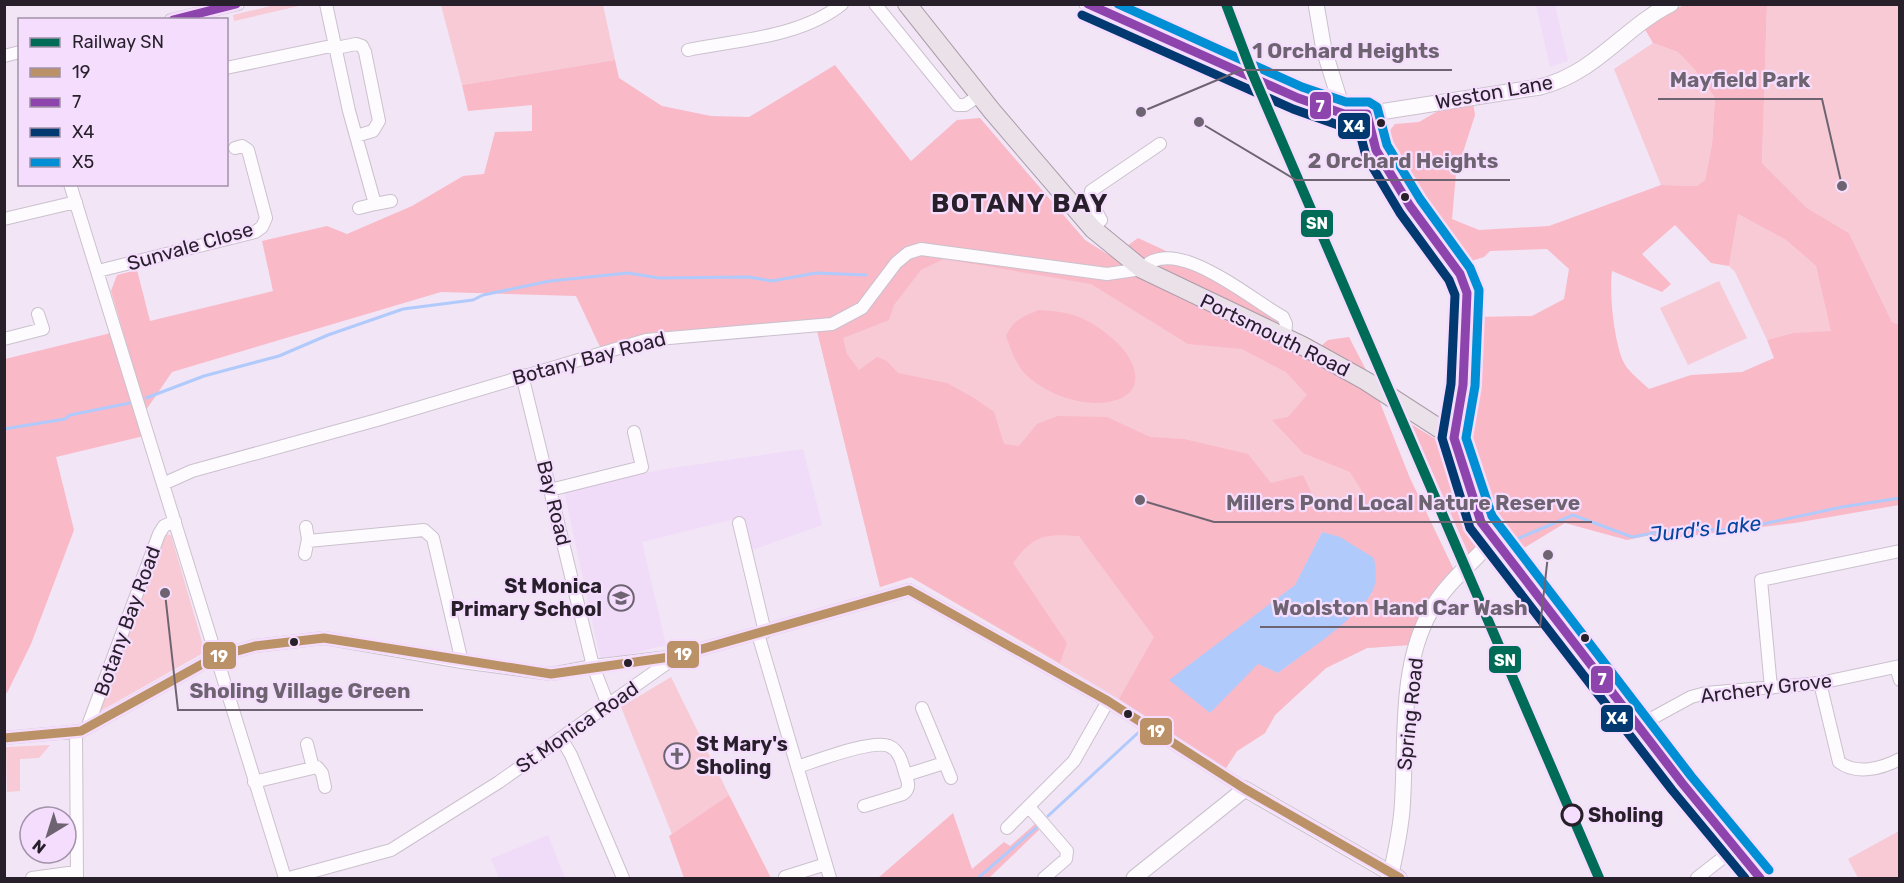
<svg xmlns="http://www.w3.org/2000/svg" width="1904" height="883" font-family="Rubik,sans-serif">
<rect width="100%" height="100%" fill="#f2e5f6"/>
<path fill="#f0dbf8" d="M1536,5H1555L1568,61L1550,67Z
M803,449L822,525L752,550L743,517L642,542L666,645L601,661L564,491L665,469Z
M548,835L565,878H499L491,859Z"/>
<path fill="#f7cad5" d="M279,4L303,5L234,21L233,15Z
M441,5H603L615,60L462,85Z
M1767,5H1899V325L1892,322L1849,233L1807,208L1762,163Z
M1653,43L1678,52L1696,71L1715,98L1712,144L1705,180L1697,186L1661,185L1614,69Z
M1738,214L1786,240L1816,266L1832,332L1793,333L1767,340L1735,272L1729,266Z
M921,255L1087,279L1378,398L1409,476L1441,588L1421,614L1409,645L1367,648L1326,668L1275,715L1265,733L1237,751L1226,768L1119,699L911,577L880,587L817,331Z
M1719,281L1747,338L1688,365L1660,308Z
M164,534L171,535L205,652L97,713Z
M671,677L729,795L672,834L621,707Z
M50,745L39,758L20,759V791L7,792L6,747Z
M1899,831V878H1858L1848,859Z"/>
<path fill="#f9b9c7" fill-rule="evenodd" d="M1684,5H1767L1762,163L1807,208L1849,233L1892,322L1899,325V505L1795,523L1665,539L1651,535L1627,540L1565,523L1519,551L1505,546L1485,516L1462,447L1473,317L1532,316L1564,299L1569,269L1547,249L1490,251L1484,257L1458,265L1394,167L1384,138L1395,124L1419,122L1450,104L1473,102L1475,115L1456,174L1452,219L1479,230L1549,226L1661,185L1697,186L1705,180L1712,144L1715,98L1696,71L1678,52L1653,43L1643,26ZM1738,214L1786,240L1816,266L1831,331L1793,333L1767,340L1774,358L1742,372L1691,375L1649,389C1640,380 1628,372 1623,361C1614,340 1609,293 1612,271L1662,292L1671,284L1642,254L1675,225L1711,263L1729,266Z
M615,60L619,78L662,106L711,116L749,117L835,65L911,161L957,120L980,118L1085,240L1112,257L1138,238L1164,250L1234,292L1281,323L1378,398L1409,476L1454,570L1421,614L1409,645L1367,648L1326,668L1275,715L1265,733L1237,751L1226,768L1119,699L1154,637L1079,536C1044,534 1034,535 1013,563L1067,643L1060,663L911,577L880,587L815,322L654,332L601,349L576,296L441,292L172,372L146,410L111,291L117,275L137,270L150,321L273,291L262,241L327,226L347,234L412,206L463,176L484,174L495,132L532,131V105L468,111L462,85ZM944,259L1091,284L1188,344L1242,349L1286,372L1307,395L1288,417L1272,420L1303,453L1350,472L1365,496L1316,503L1303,475L1271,483L1248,454L1184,439L1150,437L1107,417L1058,416L1037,424L1019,446L1004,444L994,412L974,398L947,383L898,373L887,361L877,357L859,370L847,354L843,338L889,320L894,305L921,270ZM1322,532L1372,594L1339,627L1278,673L1258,664L1170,680L1295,585Z
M1039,310C1073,312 1087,317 1113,339C1137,359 1150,395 1108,402C1080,407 1039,392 1021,369C1014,359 1010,347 1006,336C1013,320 1024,316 1039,310Z
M111,333L144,436L56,457L74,530L31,644L7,693L5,692V359Z
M1349,337L1366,370L1321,346L1328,340Z
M1411,424L1437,440H1443L1477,536L1476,549L1469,555Z
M729,795L771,878H684L669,836Z
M953,813L972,869L1004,842L1010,846L1035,824L1039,830L989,878H878Z"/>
<path fill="#b1cafc" d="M1322,532L1340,537L1374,558C1376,570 1378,583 1371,594C1355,620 1303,654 1278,673L1258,664L1210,713L1169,680L1295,585Z"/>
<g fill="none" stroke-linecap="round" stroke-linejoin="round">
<path stroke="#b1cafc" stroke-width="3" d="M146,398L204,376L279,356L328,335L403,309L473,300L483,295L550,281L628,273L659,278L749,277L772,281L816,273L866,275
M4,429L65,419L70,415L130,403
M1517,539L1573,515L1632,537L1675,529L1735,530L1842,507L1900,498
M1048,816L1140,731
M978,878L1036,828"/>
<g stroke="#cbc1ce" stroke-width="14">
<path id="minor" d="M326,4L349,111L375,204L359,208
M875,4L957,105H965L980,95
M171,20L238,4
M336,48L356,44L362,46L365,52L379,121L373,131L356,136
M688,50C738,40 801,37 842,4
M4,56L20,52
M226,68L336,45
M70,184L285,878
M375,204L391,201
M4,219L76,202
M1093,229L1101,220L1091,202V191L1160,144
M98,271L255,232L262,227L266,218L248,150L242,146L235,148
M4,339L43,329L38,314
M522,375L593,666L608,705
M163,484L192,471L377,420L646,340L832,324L862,308L896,263L908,253L921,249L1107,274L1142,269C1174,232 1251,300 1283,317L1286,324L1285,337
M550,490L642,467L634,432
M739,523L765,632
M308,541L424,530L433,538L462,662
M305,554L308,539L306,527
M758,634L830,878
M1896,667L1900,680
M1820,683L1839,762C1856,775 1881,769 1900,759
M1771,688L1761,580L1900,551
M922,708L951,778
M1638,726L1691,697L1706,693L1820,683L1900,666
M87,728L159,534L164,526L175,521
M76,733L77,878
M4,738L81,731L215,657L255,646L324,638L462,662L551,674L593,666L676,656
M561,738L571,755L623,878
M307,744L313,768
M797,767C816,761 872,739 889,746C900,751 902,763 905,773C908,782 911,788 903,794L864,806
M906,775L944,763
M254,782L317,767L322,773L325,787
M1029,807L1067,851L1066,859L1044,878
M1007,828L1074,761L1108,701
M785,877L826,864
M32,878L76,872
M289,878L391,850L499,782L677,656L909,590L1108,701L1245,789
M1697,878L1734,849"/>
</g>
<g stroke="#cbc1ce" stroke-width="17">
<path id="tertiary" d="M1087,4L1298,98L1344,114H1367L1540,87C1596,73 1623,28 1671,4
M1316,4L1324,50L1344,114
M1367,114C1375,162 1408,203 1436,242C1444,252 1455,263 1460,275C1476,307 1464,403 1454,438
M1134,878L1245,789L1399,878
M1390,878C1395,856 1400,833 1402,810C1407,746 1398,670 1430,612C1445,584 1473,562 1494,539"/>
</g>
<g stroke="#ac9caa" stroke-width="20">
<path id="primary" d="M907,4L992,111L1093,229L1142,269L1303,346L1366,381L1454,438L1485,528L1552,611L1682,783L1760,878"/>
</g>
<use href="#minor" stroke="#fdfbfe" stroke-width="12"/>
<use href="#tertiary" stroke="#fdfbfe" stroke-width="15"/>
<use href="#primary" stroke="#eae2e8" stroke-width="18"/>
<g stroke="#f5ddfe" stroke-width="14">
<path id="bus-1" d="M909,590L1108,701L1245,789L1400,878
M4,738L81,731L215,657L255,646L324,638L551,674L677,656L909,590"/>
</g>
<g stroke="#f5ddfe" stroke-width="14">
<path id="bus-2" d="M1088,4L1298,98L1344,114H1367L1376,150L1410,206L1460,274L1467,293L1463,385L1454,438L1481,522L1682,783L1760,878
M173,20L236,4"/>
</g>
<g stroke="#f5ddfe" stroke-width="14">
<path id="bus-3" d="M1082,15L1293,109L1341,126H1358L1366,156L1400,213L1449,280L1455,295L1451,384L1442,438L1470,528L1672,790L1745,878"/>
</g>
<g stroke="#f5ddfe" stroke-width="14">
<path id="bus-4" d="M1118,4L1302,87L1346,102H1369L1377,107L1387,145L1420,199L1470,268L1479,290L1475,386L1466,438L1492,516L1691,776L1769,870"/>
</g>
<use href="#bus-1" stroke="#bb9267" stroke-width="9"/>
<use href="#bus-2" stroke="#8e44ad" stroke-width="9"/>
<use href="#bus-3" stroke="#013970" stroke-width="9"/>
<use href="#bus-4" stroke="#008ed4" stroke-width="9"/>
<g stroke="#f5ddfe" stroke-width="15">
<path id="rail-1" d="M1226,4L1251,70L1599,878"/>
</g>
<use href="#rail-1" stroke="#006b56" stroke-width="10"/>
</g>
<defs>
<g id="school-ring" transform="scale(1.35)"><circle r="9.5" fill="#f5ddfe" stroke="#6e6471" stroke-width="1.5"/><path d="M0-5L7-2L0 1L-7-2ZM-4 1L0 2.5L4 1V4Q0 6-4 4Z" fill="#6e6471"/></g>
<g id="church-ring" transform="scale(1.35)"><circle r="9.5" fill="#f5ddfe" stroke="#6e6471" stroke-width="1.5"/><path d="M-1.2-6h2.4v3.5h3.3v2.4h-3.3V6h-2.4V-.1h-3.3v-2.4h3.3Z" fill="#6e6471"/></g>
</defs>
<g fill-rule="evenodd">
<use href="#school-ring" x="621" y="598"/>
<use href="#church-ring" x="677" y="756"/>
</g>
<g fill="#271f2a" stroke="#f5ddfe" stroke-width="2">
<circle cx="1381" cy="123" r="5"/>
<circle cx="1405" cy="197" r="5"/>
<circle cx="1585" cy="638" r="5"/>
<circle cx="294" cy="642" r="5"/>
<circle cx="628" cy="663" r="5"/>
<circle cx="1128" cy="714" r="5"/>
</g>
<circle fill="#f5ddfe" stroke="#271f2a" stroke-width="3" cx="1572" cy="815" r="10"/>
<g text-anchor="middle" stroke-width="4.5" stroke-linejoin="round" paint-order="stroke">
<g font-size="20" fill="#271f2a" stroke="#f5ddfe">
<text transform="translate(1494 92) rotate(-10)" y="7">Weston Lane</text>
<text transform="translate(190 246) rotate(-16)" y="7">Sunvale Close</text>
<text transform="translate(1275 335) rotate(26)" y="7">Portsmouth Road</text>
<text transform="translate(589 358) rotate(-15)" y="7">Botany Bay Road</text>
<text transform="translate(554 503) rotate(76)" y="7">Bay Road</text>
<text transform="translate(127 621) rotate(-70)" y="7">Botany Bay Road</text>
<text transform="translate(1766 688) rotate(-7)" y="7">Archery Grove</text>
<text transform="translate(1410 714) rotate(-84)" y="7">Spring Road</text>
<text transform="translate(577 727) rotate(-35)" y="7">St Monica Road</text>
</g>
<g font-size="20" font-weight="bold" fill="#271f2a" stroke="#f5ddfe" text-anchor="end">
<text x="602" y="593">St Monica<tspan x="602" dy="23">Primary School</tspan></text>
<text x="696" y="751" text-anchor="start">St Mary's<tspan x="696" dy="23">Sholing</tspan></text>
</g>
<g font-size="20" font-weight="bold" fill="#271f2a" stroke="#f5ddfe" text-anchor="start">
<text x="1588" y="822">Sholing</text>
</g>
<g font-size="21" font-style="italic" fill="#05459f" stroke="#f5ddfe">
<text transform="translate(1705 529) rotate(-6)" y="7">Jurd's Lake</text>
</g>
<g font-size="26" font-weight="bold" letter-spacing="1.5" fill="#271f2a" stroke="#f5ddfe">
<text x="1020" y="212">BOTANY BAY</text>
</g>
</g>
<path fill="none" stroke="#6e6471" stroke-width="2" d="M1141 112L1241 70H1452M1842 186L1822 99H1658M1199 122L1296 180H1510M1140 500L1214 522H1592M1548 555L1540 627H1260M165 593L178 710H423"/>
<g fill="#6e6471" stroke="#f5ddfe" stroke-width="2">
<circle cx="1141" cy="112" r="6"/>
<circle cx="1842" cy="186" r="6"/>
<circle cx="1199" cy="122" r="6"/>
<circle cx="1140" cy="500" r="6"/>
<circle cx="1548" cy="555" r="6"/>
<circle cx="165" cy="593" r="6"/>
</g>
<g font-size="21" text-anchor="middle" font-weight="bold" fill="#6e6471" stroke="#f5ddfe" stroke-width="4.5" stroke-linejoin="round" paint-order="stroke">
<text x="1346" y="58">1 Orchard Heights</text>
<text x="1740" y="87">Mayfield Park</text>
<text x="1403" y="168">2 Orchard Heights</text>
<text x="1403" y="510">Millers Pond Local Nature Reserve</text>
<text x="1400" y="615">Woolston Hand Car Wash</text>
<text x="300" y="698">Sholing Village Green</text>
</g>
<g stroke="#f5ddfe" stroke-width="2">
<rect x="1309" y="91" width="23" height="29" rx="6" fill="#8e44ad"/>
<rect x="1337" y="112" width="34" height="28" rx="6" fill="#013970"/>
<rect x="1300" y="209" width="34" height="29" rx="6" fill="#006b56"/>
<rect x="666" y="640" width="34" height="29" rx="6" fill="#bb9267"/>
<rect x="202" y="641" width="35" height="29" rx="6" fill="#bb9267"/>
<rect x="1488" y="645" width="34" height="29" rx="6" fill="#006b56"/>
<rect x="1590" y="665" width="24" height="29" rx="6" fill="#8e44ad"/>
<rect x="1600" y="704" width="34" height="29" rx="6" fill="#013970"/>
<rect x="1139" y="717" width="34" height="29" rx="6" fill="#bb9267"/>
</g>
<g font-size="16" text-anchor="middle" font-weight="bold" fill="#fff">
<text x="1320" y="112">7</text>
<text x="1354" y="132">X4</text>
<text x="1317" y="229">SN</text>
<text x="683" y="660">19</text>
<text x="219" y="662">19</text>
<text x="1505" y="666">SN</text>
<text x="1602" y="685">7</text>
<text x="1617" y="724">X4</text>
<text x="1156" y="737">19</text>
</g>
<rect width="1904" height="883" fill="none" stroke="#271f2a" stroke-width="12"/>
<rect x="18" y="18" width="210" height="168" fill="#f5ddfe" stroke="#a391a9" stroke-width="1.5"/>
<rect x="30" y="38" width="30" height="9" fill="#006b56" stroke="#a391a9" stroke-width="1.5"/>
<text x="72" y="48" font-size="18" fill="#271f2a">Railway SN</text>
<rect x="30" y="68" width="30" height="9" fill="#bb9267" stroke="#a391a9" stroke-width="1.5"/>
<text x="72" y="78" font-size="18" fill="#271f2a">19</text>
<rect x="30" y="98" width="30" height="9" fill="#8e44ad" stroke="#a391a9" stroke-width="1.5"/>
<text x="72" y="108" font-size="18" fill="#271f2a">7</text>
<rect x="30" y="128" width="30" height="9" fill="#013970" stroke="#a391a9" stroke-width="1.5"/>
<text x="72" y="138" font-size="18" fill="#271f2a">X4</text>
<rect x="30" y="158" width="30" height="9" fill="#008ed4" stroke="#a391a9" stroke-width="1.5"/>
<text x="72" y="168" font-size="18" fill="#271f2a">X5</text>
<g transform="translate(48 835) rotate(218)"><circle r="28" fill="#f5ddfe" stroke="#a391a9" stroke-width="1.5"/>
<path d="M0-4.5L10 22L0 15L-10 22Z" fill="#6e6471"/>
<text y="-9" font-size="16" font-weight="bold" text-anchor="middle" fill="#271f2a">N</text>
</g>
</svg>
